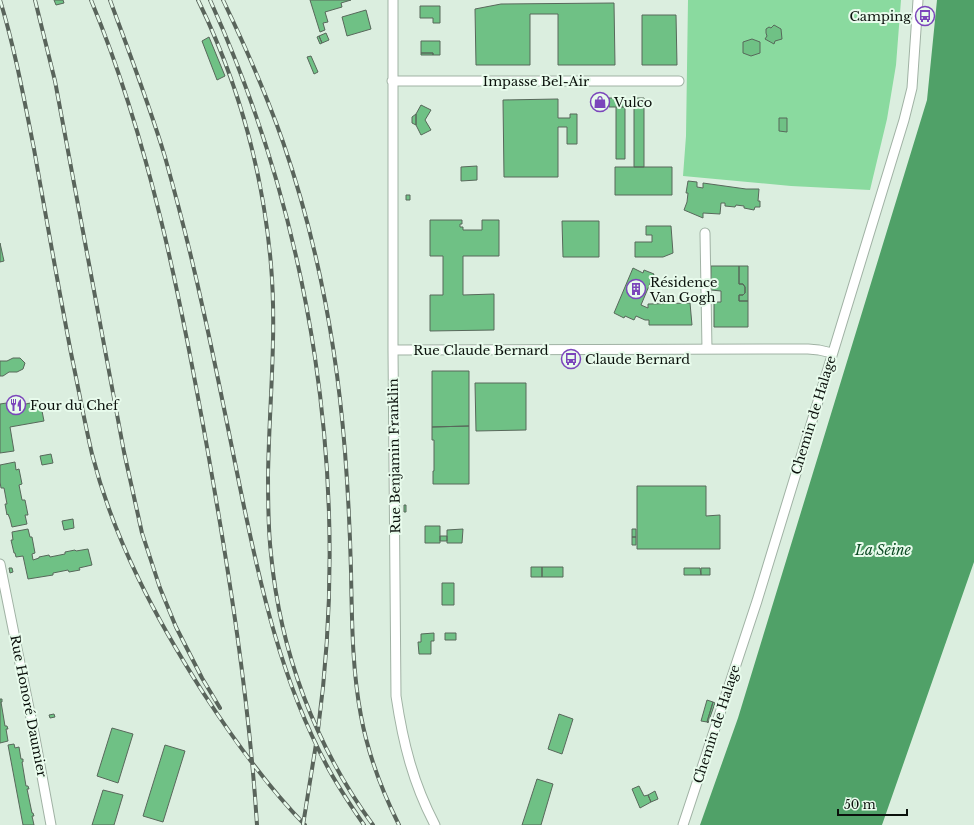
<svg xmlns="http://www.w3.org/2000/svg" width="974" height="825" font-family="'Libre Baskerville',serif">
<rect width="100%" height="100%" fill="#dbeedf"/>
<path fill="#8ada9f" d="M688,0H901L896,65L887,119L870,190L791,186L683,176L686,136Z"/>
<path fill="#50a168" d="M937,0H974V562L882,825H700L738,718L927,100Z"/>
<path fill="#6fc185" stroke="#58685b" d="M54,0H63L64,3L56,5Z
M310,0H351L341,3L342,7L325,12L328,22L323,23L325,30L320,32Z
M614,3L615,65H558V14H530V65H476L475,9L501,4Z
M420,6H440V23H433V18H420Z
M366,10L371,29L347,36L342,17Z
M642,15H676L677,65H642Z
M774,25L781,29L782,39L775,41L774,44L765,39L767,36L766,33V29L769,27L771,28Z
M326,33L329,40L322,43L319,36Z
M319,36L322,43L320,44L317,37Z
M209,37L225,76L217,80L202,41Z
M752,39L760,42V53L751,56L743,53V42Z
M421,41H440V55H433V53H421Z
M421,53H433V55H421Z
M311,56L318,72L314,74L307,57Z
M609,98H625V107H609Z
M634,98H644V167H634Z
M558,99V118H570V114H577V144H567V127H558V177H504L503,100Z
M421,105L431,110L425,120L431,130L421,135L416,125V114Z
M616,107H625V159H616Z
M416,114V125L412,123V117Z
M779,118H787V132L779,131Z
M477,166V180L461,181V167Z
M615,167H672V195H615Z
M688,181L697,182V187L703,188V183L746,189H759L758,201H760V207H755L754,210L744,208V206L736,205L735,207L725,206V203H721L720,214L703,213V218L684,210L687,202L688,193H686Z
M406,195H410V200H406Z
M430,220H462V224H460V227H463V230H482V220H499V256H463V295L494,294V330L430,331V295H443V256H430Z
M562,221H599V257H563Z
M646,226H671L673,253L663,257H635V242H652V235H646Z
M0,243L4,261L0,262Z
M711,266H739V284H743L745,287V293L743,295H739V301H748V327H714V302H721V291L711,290Z
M739,266H748V301H739V295H743L745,293V287L743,284H739Z
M633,268L643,273L644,270L654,274L641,305L648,308V304L690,303L692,325H649V320H645L636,316L634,320L625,316L624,318L614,313Z
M13,358H20L25,363L23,369L17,372H9L3,376H0V361H7Z
M432,371H469V426L432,427Z
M475,383H526V430L476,431Z
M20,401L21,405L40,401L44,421L10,427L14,451L0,453V404Z
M469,426V484H433V471H434V440H432V427Z
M51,454L53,463L42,465L40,456Z
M15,462L16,470L19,469L22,484L19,485L22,500H25L28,515H25L27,524L12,527L10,519L8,514L7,515L5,504H7L4,488H1L0,482V465Z
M637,486H706V516L720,515V549H637Z
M404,505H406V512H404Z
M73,519L74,528L64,530L62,521Z
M425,526H440V543H425Z
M28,529L30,537H32L35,553L32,554L33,560L39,558V557L49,555L50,557L65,554V552L75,550L76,551L88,549L92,565L79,568L80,570L69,572L68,570L53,573V575L28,579L23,556L16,557L15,553H14L11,540H13L12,532Z
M463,529L462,543H447V530Z
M632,529H636V537H632Z
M440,536H447V541H440Z
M632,537H636V545H632Z
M531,567H542V577H531Z
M542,567H563V577H542Z
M9,568H12L13,572L10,573Z
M684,568H700L701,575H684Z
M701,568H710V575H701Z
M442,583H454V605H442Z
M434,633V641H431V654H419L418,642H421V634Z
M445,633H456V640H445Z
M0,699H2V702H1L5,726H7L8,729H6L8,741L0,743Z
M707,700L713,702L707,722L701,721Z
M713,702L715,703L708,723L707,722Z
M54,714L55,717L50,718L49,715Z
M559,714L573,719L562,754L548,749Z
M112,728L133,734L118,783L97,776Z
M14,744L15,748L19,747L21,759H23V762H22L26,786H28L29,789H27L32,813H33L34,816H32L34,825H23L8,745Z
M165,745L185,751L163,822L143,816Z
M537,779L553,784L541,825H522Z
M639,786L644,796L648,795L651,802L640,808L632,789Z
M103,790L123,795L114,825H92Z
M655,791L658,799L651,802L648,795Z"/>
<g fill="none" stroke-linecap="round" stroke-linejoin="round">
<g stroke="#a0b2a4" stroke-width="11">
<path id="street" d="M393,0V350L396,696C403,743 413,783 435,825
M392,81H679
M705,233L707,349
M393,350L808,349L819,350L832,353
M0,564L35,738L51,825
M683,825L757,601L904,120L912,88L918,0"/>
</g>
<use href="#street" stroke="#fff" stroke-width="9"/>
<g stroke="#59645b" stroke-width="4">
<path id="rail" d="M0,0C15,49 24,99 34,149C46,217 58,285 71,353C78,386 84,420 92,454C114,540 156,619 204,694C234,740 266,785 305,825
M35,0L55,81L124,452L142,533L160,588L176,627L202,678L220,708
M91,0C150,143 180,295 207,447C229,572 249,698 257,825
M110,0C129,52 149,104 165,157C179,207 192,258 203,309C217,371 229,434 242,497C261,589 282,682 327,766C338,787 351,806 364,825
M198,0C239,84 263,172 271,265C277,335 269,406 268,476C268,502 268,528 271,554C280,651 315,746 373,825
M210,0C313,228 351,482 318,730
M223,0C245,46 266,93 283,142C317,241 337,347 345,452C348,491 350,531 351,571C352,620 352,669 361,716C368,754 382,791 399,825
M303,825L316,744"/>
</g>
<use href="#rail" stroke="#e8fbec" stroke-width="2.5" stroke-dasharray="8" stroke-linecap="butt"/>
</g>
<defs>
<g id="bus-ring" transform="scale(1)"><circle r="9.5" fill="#e8fbec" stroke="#7b45bb" stroke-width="1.5"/><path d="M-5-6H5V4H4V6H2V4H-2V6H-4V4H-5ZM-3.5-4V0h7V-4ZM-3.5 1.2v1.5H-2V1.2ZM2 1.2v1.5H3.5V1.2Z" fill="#7b45bb"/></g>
<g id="shop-ring" transform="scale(1)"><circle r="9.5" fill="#e8fbec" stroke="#7b45bb" stroke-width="1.5"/><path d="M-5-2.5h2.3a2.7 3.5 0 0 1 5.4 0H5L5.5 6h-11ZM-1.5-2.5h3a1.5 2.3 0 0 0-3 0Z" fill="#7b45bb"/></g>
<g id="building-ring" transform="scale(1)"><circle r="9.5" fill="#e8fbec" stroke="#7b45bb" stroke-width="1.5"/><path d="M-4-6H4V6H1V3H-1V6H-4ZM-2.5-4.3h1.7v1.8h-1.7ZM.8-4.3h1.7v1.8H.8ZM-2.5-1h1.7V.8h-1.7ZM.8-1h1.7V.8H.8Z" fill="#7b45bb"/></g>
<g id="restaurant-ring" transform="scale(1)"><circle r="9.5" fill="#e8fbec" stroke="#7b45bb" stroke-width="1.5"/><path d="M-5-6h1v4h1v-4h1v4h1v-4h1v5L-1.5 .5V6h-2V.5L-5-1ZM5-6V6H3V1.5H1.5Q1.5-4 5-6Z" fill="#7b45bb"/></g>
</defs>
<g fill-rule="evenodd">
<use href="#bus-ring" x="925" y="16"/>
<use href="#shop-ring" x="600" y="102"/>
<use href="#building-ring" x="636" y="289"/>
<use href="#bus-ring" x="571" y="359"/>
<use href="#restaurant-ring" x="16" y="405"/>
</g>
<g text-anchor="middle" stroke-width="4" stroke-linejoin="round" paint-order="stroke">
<g font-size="13" fill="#0b110c" stroke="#e8fbec" text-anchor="start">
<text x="911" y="21" text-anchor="end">Camping</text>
<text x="614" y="107">Vulco</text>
<text x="650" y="287">Résidence<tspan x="650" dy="15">Van Gogh</tspan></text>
<text x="585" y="364">Claude Bernard</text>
<text x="30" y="410">Four du Chef</text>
</g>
<g font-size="13" fill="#0b110c" stroke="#e8fbec">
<text x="536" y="86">Impasse Bel-Air</text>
<text x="481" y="355">Rue Claude Bernard</text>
<text transform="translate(813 415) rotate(-73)" y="5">Chemin de Halage</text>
<text transform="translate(394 456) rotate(-91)" y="5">Rue Benjamin Franklin</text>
<text transform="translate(29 706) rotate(79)" y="5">Rue Honoré Daumier</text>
<text transform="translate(716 724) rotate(-72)" y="5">Chemin de Halage</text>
</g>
<g font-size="14" font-style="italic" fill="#0e4b25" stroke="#e8fbec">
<text x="883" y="555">La Seine</text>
</g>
</g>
<path d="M838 809v6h69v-6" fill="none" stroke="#0b110c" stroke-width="2"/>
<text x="844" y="809" font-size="12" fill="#0b110c" stroke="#e8fbec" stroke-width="3" paint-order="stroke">50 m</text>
</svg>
